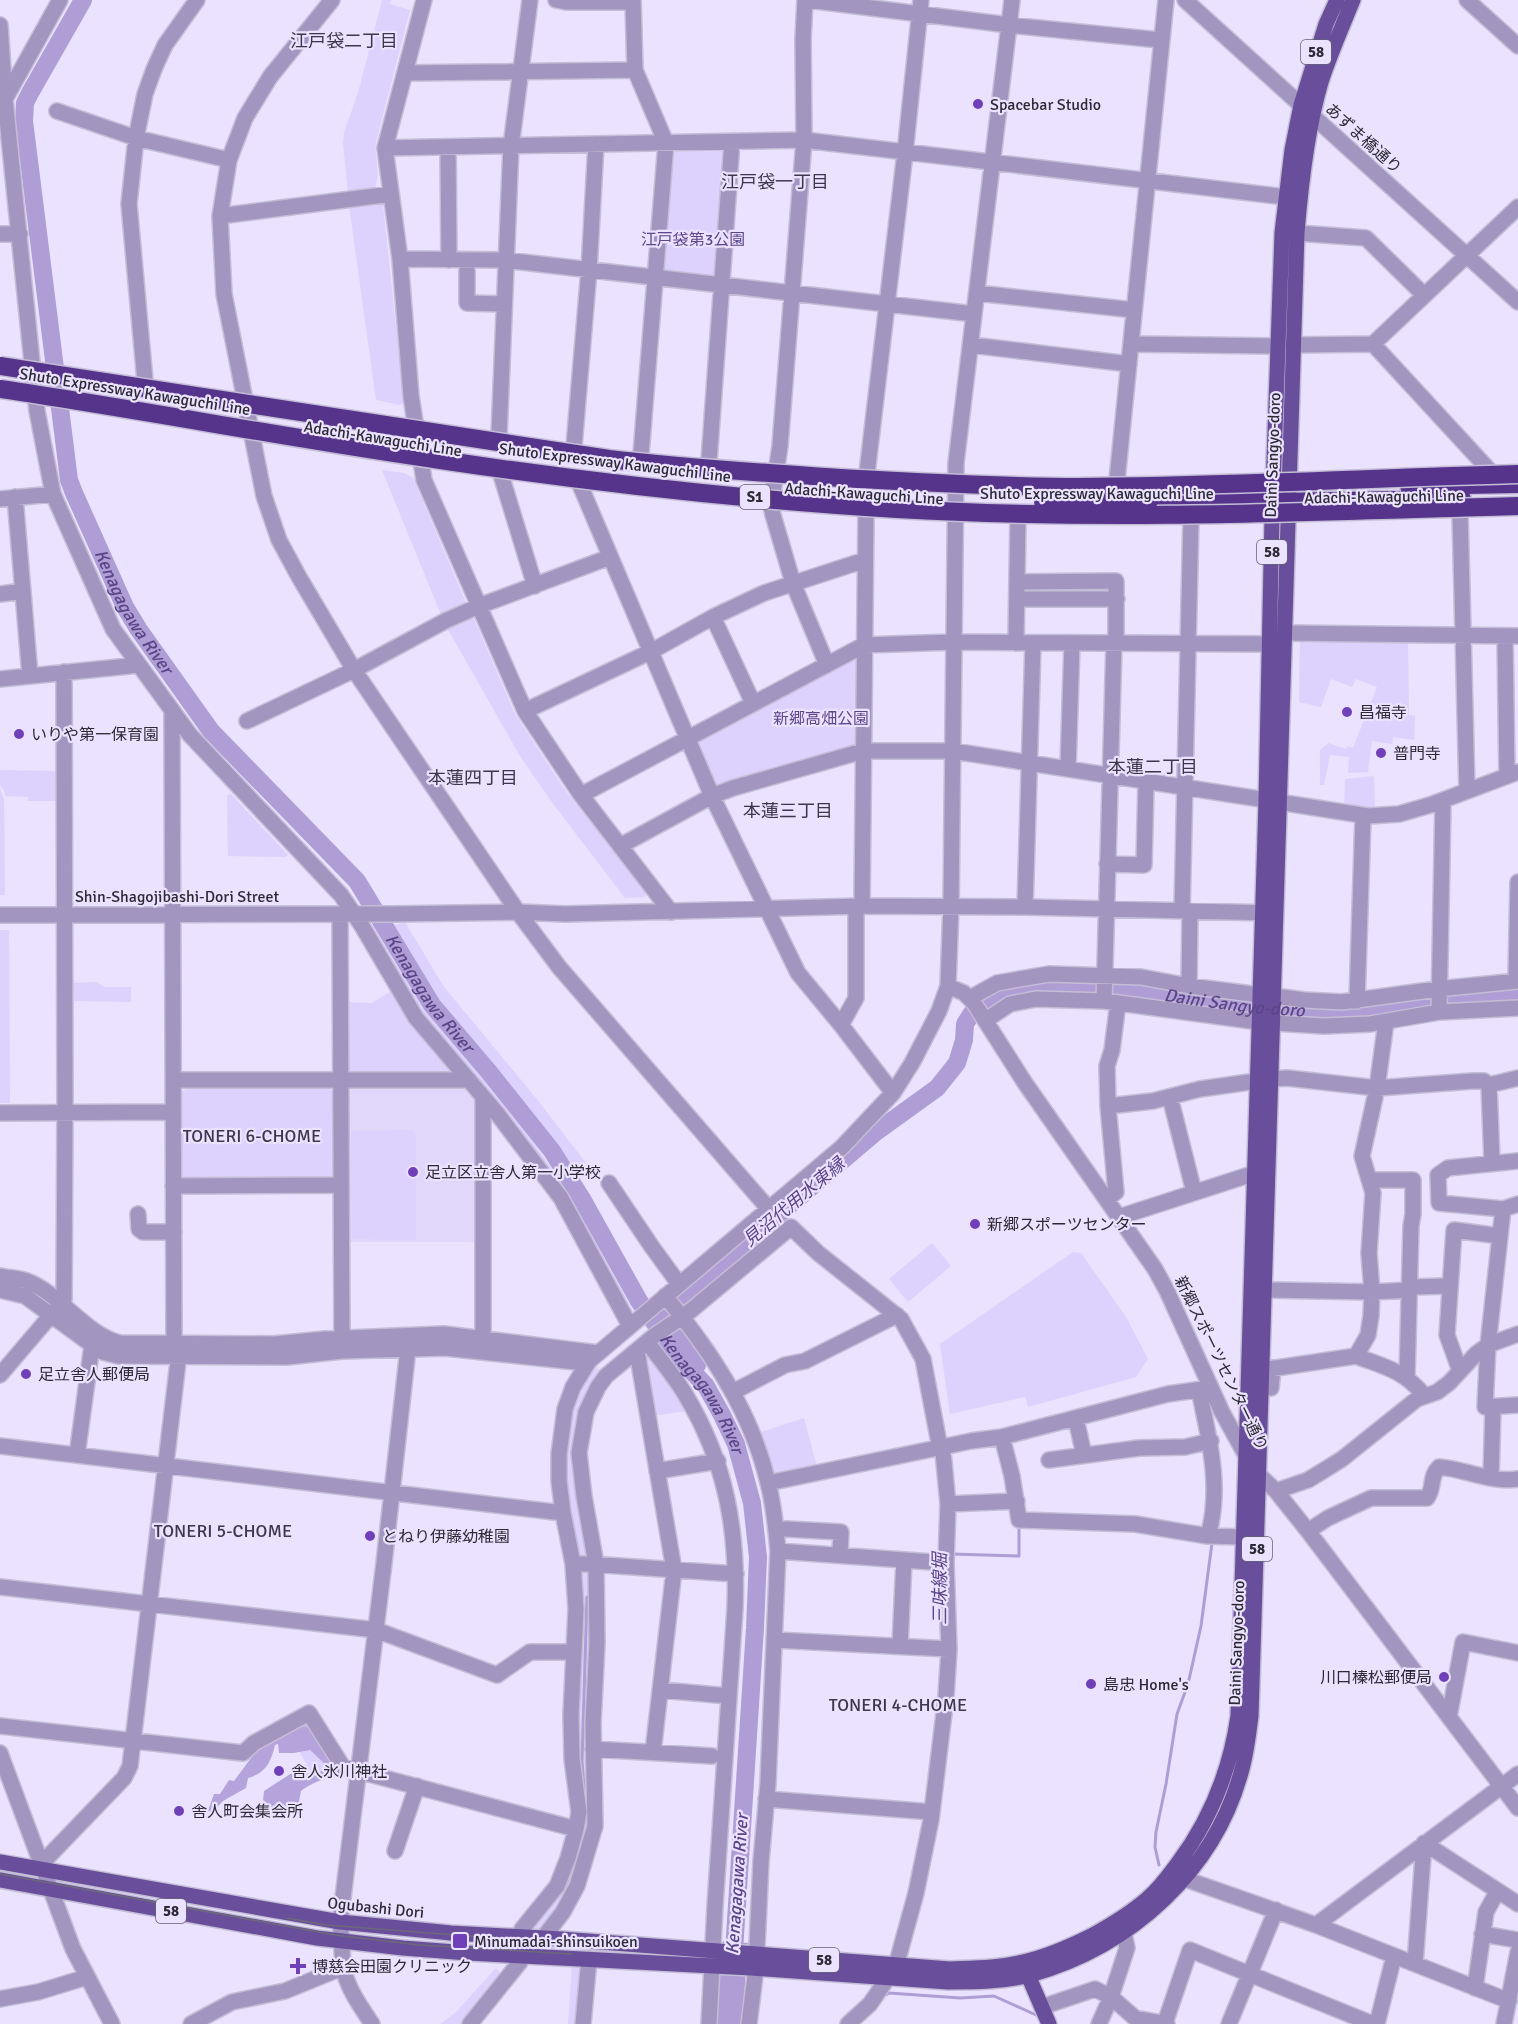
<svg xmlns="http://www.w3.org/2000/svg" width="1518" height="2024" font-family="Signika,'Noto Sans JP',sans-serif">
<rect width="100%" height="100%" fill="#eae2fe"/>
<path fill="#e0d7fa" d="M462,1085L478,1102L479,1242H349L347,1089L351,1086Z"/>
<path fill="#ddd1fd" d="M382,0H391L390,4L410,10L376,142C374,158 382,175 374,189L348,192L343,144L344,132L358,93Z
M723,147L727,152L719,274L714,278L668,274L662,267L670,152L675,148Z
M377,201L383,205L404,402L400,405L376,400L349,205Z
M382,470L404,473L413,478L467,605L442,617Z
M469,616L474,619L515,714L565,790L646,892L645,897L625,898L554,805L520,756L446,626Z
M1303,638L1408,641L1409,715L1415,716L1414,740L1393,737L1392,744L1372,741L1368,772L1348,773L1349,757L1330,755L1324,785H1320V750L1328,743L1346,749L1348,746L1353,748L1377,687L1356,679L1352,687L1331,679L1321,707L1299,702L1300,641Z
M853,657L859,661V743L855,748L721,786L713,783L698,747L701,739Z
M0,770L57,771V801H28V797L5,796V792L0,785Z
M1374,776L1375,809L1344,807L1345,779Z
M0,789L4,799L5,895H0Z
M231,794L288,855L286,857L228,856L227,796Z
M405,922L444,987L536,1098L586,1163L574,1172L557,1145L446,1011L434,995L391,926Z
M370,926L378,927L426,1005L483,1074L575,1200L633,1311L628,1313L563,1195L418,1011Z
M0,930H9L10,1103H0Z
M97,982L104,987H131V1002L72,1001V983Z
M393,990L450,1066L447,1074H351L348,1070V1002L372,1003Z
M328,1086L332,1091V1177L330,1179H181L180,1175V1093L186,1089Z
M412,1130L416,1134V1240L352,1239L351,1131Z
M932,1243L951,1266L908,1302L889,1279Z
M1073,1252L1081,1253L1126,1317L1148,1359L1136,1377L1028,1407L1025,1397L950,1414L940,1344Z
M650,1349L688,1411L651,1416L640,1353Z
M593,1362L603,1375L580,1424L592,1569L593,1825L574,1885L542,1934L531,1933L538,1921L579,1827L563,1479L572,1395Z
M804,1418L817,1467L773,1475L761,1432Z
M307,1723L336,1771L317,1782L289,1734Z
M572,1966L585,1967L580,2024H568Z
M496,1968L505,1978L470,2018L462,2024H440L455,2013Z"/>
<path fill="#b4a4db" d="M303,1726L308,1727L332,1765L334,1773C323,1781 312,1782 301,1791L298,1807L289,1813L280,1815L263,1800L264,1791L298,1769L300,1765H306L307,1772L311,1776L326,1769L325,1764L310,1750L294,1753H279L278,1744L275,1745C271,1762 266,1773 248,1778L246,1788L223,1801L212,1812L208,1811L214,1794H220L229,1780L234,1781L257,1750Z"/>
<path fill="#ae9ed5" d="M723,1941L748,1943L742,2024H715Z"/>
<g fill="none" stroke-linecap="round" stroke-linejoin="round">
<path stroke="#ae9ed5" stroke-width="3" d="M952,1554L1019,1556V1525H1021
M585,1802L582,1761L587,1597
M580,1843L587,1822L586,1812
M1159,1865L1155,1847L1156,1832L1166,1784L1177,1714L1188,1684L1201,1626L1212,1543
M565,1889L569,1875
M884,1996L889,1993L960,1998L994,1996L1036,2015"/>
<g stroke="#ae9ed5" stroke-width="18">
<path id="s1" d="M83,0L30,93L25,103L24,121L69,480L74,493L125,607L139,630L211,731L357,881L432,1005L489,1072L552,1151L582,1199L639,1301L682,1361L706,1386L722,1415L736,1444L752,1503L758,1557L755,1628L733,1966"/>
<path id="s2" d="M697,1365L692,1353L664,1312L876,1132L937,1088L957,1063L964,1040L965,1024L972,1013L986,1000L995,995L1017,989L1032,987L1069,985L1101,986L1250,1007L1339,1013L1518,992"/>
</g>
<g stroke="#c4bdd6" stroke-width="18">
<path id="minor" d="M332,0L270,77L245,118L229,160L220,216L224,294L264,496L279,540L299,577L354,670L518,912L559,967L768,1208
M424,0L385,148L400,259L411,396L424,480L525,711L581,795L671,912
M556,0L566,2H633
M633,0L635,70L666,143L641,454
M805,0L803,39L804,140L780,446L771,505L773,515L793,583L827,665
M808,0L1009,25L1160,40
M1185,0L1518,302
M1467,0L1518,46
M0,25L5,99L37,411L53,494L113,629L190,735L341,895L362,926L416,1018L496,1112L561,1198L630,1326
M405,73L635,70
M5,99L60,0
M57,111L136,138L229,160
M448,147L449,260
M385,148L804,140L1286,197
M220,216L391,194
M1297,233L1366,238L1424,295
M0,234H20
M400,259L505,260L974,314
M467,260V303L504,304
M977,293L1134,310
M1131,344L1277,346
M1373,344L1518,207
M971,345L1129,364
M1293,345L1373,344L1491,472
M145,381L129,204L136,138L145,94L154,69L165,45L197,0
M499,436L511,146L530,0
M574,446L589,270L596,144
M709,461L732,142
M867,473L905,153L921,0
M501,475L535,586
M1117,480L1166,0
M580,485L712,796L798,973L841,1025L893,1093
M15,497L30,676
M0,499L53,494
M1460,513L1467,791
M1017,582L1116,581V643
M0,594L23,591
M1017,599H1117
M713,617L753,703
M1286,633L1518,636
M1505,636L1507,776
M1016,643L1018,517
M0,679L139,665
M525,711L652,651L713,617L764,593L865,560
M247,721L354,670L447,620L479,606L610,557
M1068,769L1072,643
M581,795L864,645L953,642L1270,644
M620,846L712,796L733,788L863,751H953L1368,816L1399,814L1430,805L1518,772
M1107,864L1144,865L1146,782
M862,906L866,512
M1025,907L1033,643
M1182,911L1191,517
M340,914L342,1349
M0,915L393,914L518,912L565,914L862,906L1025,907L1275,913
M1516,981L1518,882
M948,986L964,993L974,1003L1025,1083L1155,1269L1167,1291L1222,1412L1245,1454L1259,1475L1276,1491L1308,1531L1518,1808
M1189,986L1190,912
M1274,996L1304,1000L1342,1002L1438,989L1518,981
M970,998L997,983L1049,974L1141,977L1189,986L1260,995
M1104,1001L1114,643
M1357,1001L1363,816
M1439,1012L1443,800
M986,1020L1010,1004L1036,999L1104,1001L1259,1022L1324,1026L1370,1024L1439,1012L1518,1008
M841,1025L856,998V906
M173,1080H469
M1489,1085L1492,1162
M483,1097V1339
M1170,1097L1194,1192
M1108,1106L1153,1101L1200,1089L1271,1079L1287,1078L1377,1088L1473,1081H1484L1489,1085L1518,1078
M0,1113L173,1112
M1369,1180H1413V1214L1411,1226L1407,1377
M609,1183L652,1247L679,1284
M173,1186L341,1185
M1107,1199L1116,1192L1108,1106L1107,1066L1112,1050L1118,1003
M1518,1204L1503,1209L1488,1345L1485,1407L1518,1405
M1503,1209L1439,1203L1438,1175L1448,1168L1518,1161
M138,1214L139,1229L143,1232H174
M1119,1217L1255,1173
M0,1276C9,1278 19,1278 27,1281C59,1293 86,1335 120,1343L274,1344L325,1339L444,1334L598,1353
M1411,1287L1449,1286
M0,1290L25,1296L92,1345L103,1352L118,1356L287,1357L342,1351L445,1348L576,1362L585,1366
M1265,1290L1372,1292L1410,1290
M665,1296C711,1351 752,1413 768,1483C774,1505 776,1529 778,1551L768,1783L761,1861L756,1968L749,2024
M647,1342C660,1359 674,1376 685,1394C726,1462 738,1530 735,1608L715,1906L709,2024
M637,1351L674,1570L653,1752
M1356,1356C1385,1367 1403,1370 1424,1395
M1263,1370L1356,1356L1368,1335L1371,1316L1372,1292L1369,1253L1373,1193L1362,1156L1377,1088L1386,1022
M1460,1371L1447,1335L1454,1230L1500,1236
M0,1375L64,1300L65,1106L64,672
M1271,1388L1273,1368
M1199,1390C1209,1439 1222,1487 1208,1536
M733,1392L785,1365L805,1361L897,1315
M1076,1419L1084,1455
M1002,1437L1012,1476L1019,1520L1135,1524L1208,1536L1243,1537
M0,1446L563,1513
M77,1455L92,1345
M1049,1460L1139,1448L1185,1447L1211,1441
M657,1471L718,1461
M1491,1477L1493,1407
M768,1483L971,1441L1002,1437L1168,1394L1210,1388
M1276,1491L1308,1480L1326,1469L1342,1459L1417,1399L1437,1392L1449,1383L1476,1354L1488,1345L1518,1334
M948,1504L1017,1501
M786,1529L841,1532L840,1555
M1308,1531L1328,1518L1371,1498H1427C1435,1487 1429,1477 1439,1467C1465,1469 1492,1483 1518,1479
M778,1551L946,1563
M573,1564H590L736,1574
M0,1587L376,1630L497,1675L530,1652H573
M775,1640L949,1649
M900,1646L904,1560
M661,1690L729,1696
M1449,1717L1463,1642L1518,1653
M0,1726L243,1753L254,1743L309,1713L343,1767L576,1829
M593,1749L712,1756
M0,1753L73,1949L112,2024
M766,1799L932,1812
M395,1851L417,1786
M44,1869L45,1860L124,1778L130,1766L178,1362L174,1338L172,711
M1185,1879L1316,1925L1509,2001
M1316,1925L1518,1774
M1482,1934L1518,1940
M521,1956L543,1938L563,1912L577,1886L595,1826L593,1723L597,1643L596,1564L584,1496L579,1453L586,1412L598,1387L606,1376L654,1336L689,1312L791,1227L818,1253L901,1319L923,1359L939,1443L943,1452L948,1504L946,1563L949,1649L946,1697L931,1820L916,1893L896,1966L870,2004L848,2024
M1415,1964L1424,1843L1518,1904
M1475,1988L1486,1912L1497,1892
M0,1999L38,1992L87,1977
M1042,2007L1095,1989L1111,1997L1135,2018L1167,2024
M1165,2023L1190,1950L1373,2024
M191,2024L232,2002L285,1991L344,1967
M372,2024C364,2011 353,1997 348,1983C340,1965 343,1941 340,1922L384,1563L408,1349
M470,2024L520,1962L522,1929L557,1886L568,1858L576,1829L579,1812L572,1759L571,1715L576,1609L573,1564L563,1513L559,1481V1454L565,1409L573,1387L589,1361L842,1147L893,1093L912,1063L939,1011L948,986L951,906L956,463L1012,0
M583,2024L589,1959
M1099,2024L1111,1997L1127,1948L1124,1933
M1229,2024L1276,1910
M1377,2024L1394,1956
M1504,2024L1518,1952"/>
</g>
<g stroke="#c4bdd6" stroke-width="18">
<path id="major" d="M0,1862L340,1922L451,1933L562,1939L950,1969C974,1968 999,1968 1023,1962C1046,1957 1069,1947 1091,1936C1111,1925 1131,1913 1148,1898C1160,1888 1169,1875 1178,1863C1211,1819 1230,1771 1238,1716L1266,801L1272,517L1282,233L1292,150L1301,105L1326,24L1337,0
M0,1880L317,1938L403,1948L468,1953L751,1968L948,1982C975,1982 1003,1982 1030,1975C1131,1947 1217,1870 1243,1765C1247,1749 1249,1732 1251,1716L1297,233C1301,183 1307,130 1321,82C1330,54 1342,27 1353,0
M1024,1966L1049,2024"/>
</g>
<g stroke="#c4bdd6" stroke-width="21">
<path id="highway" d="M1409,486L1518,484
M1149,501L1273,502L1462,499"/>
</g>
<use href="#minor" stroke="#a295c0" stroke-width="15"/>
<use href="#major" stroke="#694f9b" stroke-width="15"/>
<use href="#highway" stroke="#56348c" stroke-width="18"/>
<path stroke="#6d697a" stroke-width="1.5" d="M0,1874L335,1935L419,1945L572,1954
M287,1918L326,1925L573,1944"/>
<g stroke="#c4bdd6" stroke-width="21" stroke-linecap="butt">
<path id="highway-bridge" d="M0,366L609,459C686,468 764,473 841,478C921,482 1000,487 1079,487C1225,486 1372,478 1518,474
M0,389C149,411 298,440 447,461C596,483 746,500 897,509C1104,521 1311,512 1518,506
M1043,502L1149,501"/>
</g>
<use href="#highway-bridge" stroke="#56348c" stroke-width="18"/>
</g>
<g fill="#7040b8" stroke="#eae2fe" stroke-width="2">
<circle cx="978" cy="104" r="6"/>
<circle cx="1347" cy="712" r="6"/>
<circle cx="19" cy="734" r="6"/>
<circle cx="1381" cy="753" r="6"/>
<circle cx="413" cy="1172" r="6"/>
<circle cx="975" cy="1224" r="6"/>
<circle cx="26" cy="1374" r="6"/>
<circle cx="370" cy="1536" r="6"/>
<circle cx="1444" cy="1677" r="6"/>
<circle cx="1091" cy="1684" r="6"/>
<circle cx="279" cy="1771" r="6"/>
<circle cx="179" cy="1811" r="6"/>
<rect x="452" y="1933" width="16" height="16" rx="3"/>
<path d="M295 1957h6v6h6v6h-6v6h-6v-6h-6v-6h6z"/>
</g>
<g text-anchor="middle" stroke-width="4.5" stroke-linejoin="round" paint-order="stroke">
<g fill="#eae2fe" stroke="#666171" stroke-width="1.5">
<rect x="1301" y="40" width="30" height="24" rx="4.5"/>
<rect x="740" y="485" width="30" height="24" rx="4.5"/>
<rect x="1257" y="540" width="30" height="24" rx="4.5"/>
<rect x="1242" y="1537" width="30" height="24" rx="4.5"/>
<rect x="156" y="1899" width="30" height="24" rx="4.5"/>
<rect x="809" y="1948" width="30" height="24" rx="4.5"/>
</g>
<g font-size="15" font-weight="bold" fill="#2d2a35">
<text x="1316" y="57">58</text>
<text x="755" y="502">S1</text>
<text x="1272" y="557">58</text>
<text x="1257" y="1554">58</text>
<text x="171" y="1916">58</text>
<text x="824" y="1965">58</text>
</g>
<g font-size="16" fill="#2d2a35" stroke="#eae2fe" text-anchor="start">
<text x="990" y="110">Spacebar Studio</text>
<text x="1359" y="718">昌福寺</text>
<text x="31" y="740">いりや第一保育園</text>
<text x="1393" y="759">普門寺</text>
<text x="425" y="1178">足立区立舎人第一小学校</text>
<text x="987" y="1230">新郷スポーツセンター</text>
<text x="38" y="1380">足立舎人郵便局</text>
<text x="382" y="1542">とねり伊藤幼稚園</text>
<text x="1432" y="1683" text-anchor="end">川口榛松郵便局</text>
<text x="1103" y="1690">島忠 Home's</text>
<text x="291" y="1777">舎人氷川神社</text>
<text x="191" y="1817">舎人町会集会所</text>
<text x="474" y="1947">Minumadai-shinsuikoen</text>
<text x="312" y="1972">博慈会田園クリニック</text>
</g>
<g font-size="16" fill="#2d2a35" stroke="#eae2fe">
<text transform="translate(1364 138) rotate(42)" y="6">あずま橋通り</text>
<text transform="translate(135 391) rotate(9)" y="6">Shuto Expressway Kawaguchi Line</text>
<text transform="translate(383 438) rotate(9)" y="6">Adachi-Kawaguchi Line</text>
<text transform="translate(1272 455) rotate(-88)" y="6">Daini Sangyo-doro</text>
<text transform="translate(615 462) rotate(7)" y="6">Shuto Expressway Kawaguchi Line</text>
<text transform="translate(864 493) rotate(4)" y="6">Adachi-Kawaguchi Line</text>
<text x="1097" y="499">Shuto Expressway Kawaguchi Line</text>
<text transform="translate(1384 496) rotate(-1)" y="6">Adachi-Kawaguchi Line</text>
<text x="177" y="902">Shin-Shagojibashi-Dori Street</text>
<text transform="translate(1222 1363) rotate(64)" y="6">新郷スポーツセンター通り</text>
<text transform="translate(1236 1643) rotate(-88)" y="6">Daini Sangyo-doro</text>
<text transform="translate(376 1907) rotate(6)" y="6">Ogubashi Dori</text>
</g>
<g font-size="16" fill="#5e468b" stroke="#eae2fe">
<text x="693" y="245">江戸袋第3公園</text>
<text x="821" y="724">新郷高畑公園</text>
</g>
<g font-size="18" fill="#3d364c" stroke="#eae2fe">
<text x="344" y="47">江戸袋二丁目</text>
<text x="775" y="188">江戸袋一丁目</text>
<text x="1153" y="773">本蓮二丁目</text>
<text x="473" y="784">本蓮四丁目</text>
<text x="788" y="817">本蓮三丁目</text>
<text x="252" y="1142">TONERI 6-CHOME</text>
<text x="223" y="1537">TONERI 5-CHOME</text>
<text x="898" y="1711">TONERI 4-CHOME</text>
</g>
<g font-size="18" font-style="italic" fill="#5c4488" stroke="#eae2fe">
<text dy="6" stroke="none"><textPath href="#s1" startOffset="645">Kenagagawa River</textPath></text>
<text dy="6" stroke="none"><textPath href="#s1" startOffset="1131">Kenagagawa River</textPath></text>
<text dy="6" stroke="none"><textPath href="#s2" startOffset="772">Daini Sangyo-doro</textPath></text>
<text transform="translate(794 1202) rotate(-40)" y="6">見沼代用水東縁</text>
<text dy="6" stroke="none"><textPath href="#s1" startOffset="1617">Kenagagawa River</textPath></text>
<text transform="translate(940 1589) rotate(-90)" y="6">三味線堀</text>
<text transform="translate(737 1884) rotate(-86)" y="6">Kenagagawa River</text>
</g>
</g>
</svg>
